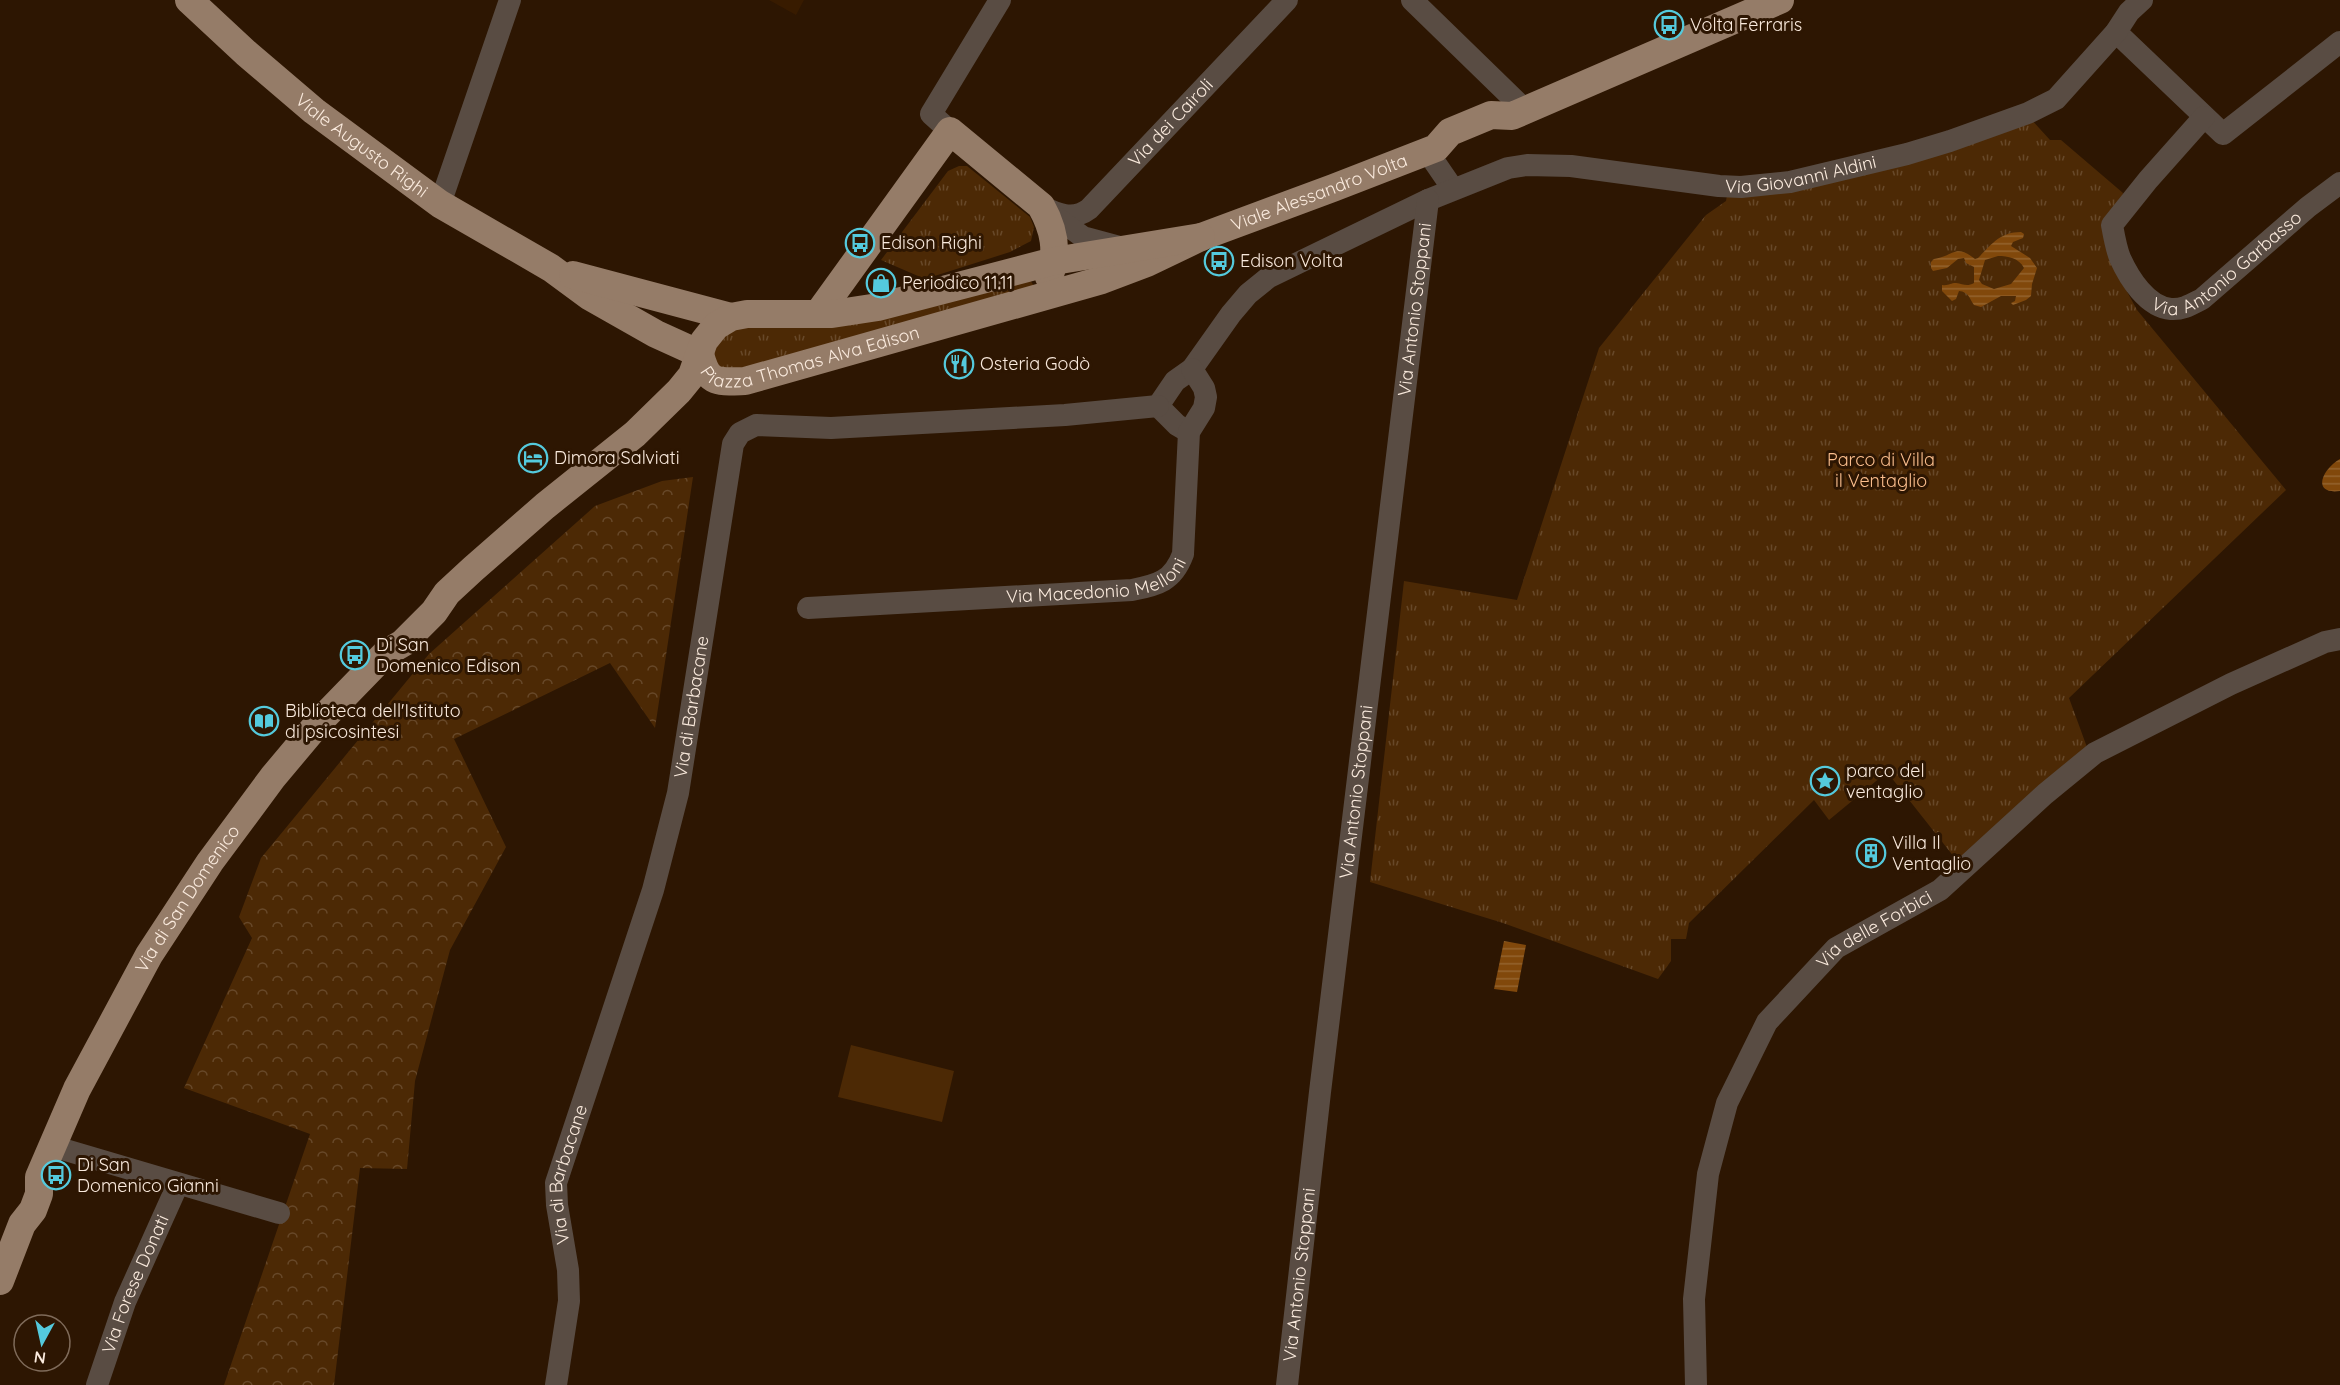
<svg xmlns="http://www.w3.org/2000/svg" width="2340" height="1385" font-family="Quicksand,sans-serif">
<defs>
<pattern id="grass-tufts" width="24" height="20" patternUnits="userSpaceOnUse" patternTransform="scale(1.5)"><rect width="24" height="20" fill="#4c2905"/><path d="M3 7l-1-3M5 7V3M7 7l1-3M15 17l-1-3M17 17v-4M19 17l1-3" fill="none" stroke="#674829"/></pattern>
<pattern id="forest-crowns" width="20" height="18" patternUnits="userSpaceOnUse" patternTransform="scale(1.5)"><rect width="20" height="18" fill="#4c2905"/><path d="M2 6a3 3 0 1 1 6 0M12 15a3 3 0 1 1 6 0" fill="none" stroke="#674829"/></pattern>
<pattern id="water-rules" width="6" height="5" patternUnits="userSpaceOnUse" patternTransform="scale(1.5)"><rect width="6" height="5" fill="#81480b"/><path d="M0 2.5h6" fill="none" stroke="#94632e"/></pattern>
</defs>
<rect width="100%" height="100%" fill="#2d1602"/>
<path fill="#381b00" d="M769,0H804L796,15Z"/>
<path fill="url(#grass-tufts)" d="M2029,117L2050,140H2061L2123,193L2110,260L2137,310L2286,490L2069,698L2088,750L1958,862L1887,772L1829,820L1814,800L1689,923L1686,939H1671V961L1658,979L1503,923L1370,882L1404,581L1517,600L1599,348L1706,215L1726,201L1727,195Z
M959,166H967L1030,217L1034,227L1031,241L1010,252L925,279L881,260L948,171Z
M1030,280L1034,286L740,374L720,373L712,350L717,341L735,329Z"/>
<path fill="url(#forest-crowns)" d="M693,477L655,728L610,663L454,739L506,847L450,950L415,1081L407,1169L360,1168L334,1385H224L310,1134L184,1088L252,938L239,917L261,858L429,654L595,506L662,481Z"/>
<path fill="#4c2905" d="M851,1045L954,1071L942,1122L838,1097Z"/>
<path fill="url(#water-rules)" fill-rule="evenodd" d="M2021,232L2024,234L2023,238L2013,242L2011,246L2030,258L2037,268L2032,284L2031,296L2026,300L2013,305L2011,303L2015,301L2016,296H2001L1981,307L1974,305C1969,298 1969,292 1959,291L1956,299L1952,301L1942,291V285C1949,286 1950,283 1956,283C1963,284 1967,287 1974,283V267L1966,263L1964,258L1958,259L1947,268L1933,271L1931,268V262L1934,259C1954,256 1955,243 1975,259L1978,258C1992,244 2000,232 2021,232ZM1998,256C2008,256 2019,258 2024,268L2011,284L1994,289L1982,284L1979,280L1985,260Z
M2340,459V491C2311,495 2322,469 2340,459Z
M1504,941L1526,945L1517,992L1494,989Z"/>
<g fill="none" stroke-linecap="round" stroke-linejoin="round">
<g stroke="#594c43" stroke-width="22">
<path d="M1412,0L1525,110"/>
<path d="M2116,32L2223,134L2340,42"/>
<path id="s1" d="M2204,117L2148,180L2112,225C2114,236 2116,248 2120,258C2129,278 2147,307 2171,309C2183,310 2192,304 2202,299L2308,207L2340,183"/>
<path d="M950,131L931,114L1000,0"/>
<path d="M1427,151L1453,189"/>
<path d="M440,204L510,0"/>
<path id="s2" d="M1041,206C1057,214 1073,221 1089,209L1287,0"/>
<path d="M1049,212L1083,237L1120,247"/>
<path id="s3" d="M1158,406L1175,381L1192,369L1231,314L1248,294L1269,277L1428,200L1508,168L1527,165L1571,166L1719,186L1741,187L1790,182L1907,154L1950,141L2028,113L2056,99L2116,32L2129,12L2142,0"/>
<path d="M1158,406L1177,425L1189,432"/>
<path id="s4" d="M808,608L1132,590C1158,585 1173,581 1183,554L1189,432L1204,408L1206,397L1204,388L1192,369"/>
<path d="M52,1146L279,1213"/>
<path id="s5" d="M97,1385L125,1302L178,1184"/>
<path id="s6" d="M556,1385L569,1301L568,1270L557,1205L556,1183L653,890L678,793L733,444L740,433L756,425L831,428L1065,415L1158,406"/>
<path id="s7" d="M1287,1385L1320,1092L1428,200"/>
<path id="s8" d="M1696,1385L1694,1299L1708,1174L1727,1103L1767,1022L1836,948L1940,890L2045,794L2095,753L2231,684L2325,642L2340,639"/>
</g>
<g stroke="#957c68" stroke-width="28">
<path id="s9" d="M189,0L246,53L314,111L440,204L551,268L589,296L656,334L700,354"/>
<path d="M573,275L731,317"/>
<path d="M818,314L950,131L1041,206C1054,229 1059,252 1049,277"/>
<path id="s10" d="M700,354C708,384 716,382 745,381L1102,280L1147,263L1201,237L1333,188L1436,148L1450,132L1491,115L1512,116L1780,0"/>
<path id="s11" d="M0,1281L22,1224L33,1210L39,1194V1177L77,1089L149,955L210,862L273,777L320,721L386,653L403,643L434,612L447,593L473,569L545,506L635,434L679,391L692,375L704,341L716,326L731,317L747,314H832L878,307L1054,261L1201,237"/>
</g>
</g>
<defs>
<g id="bus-ring" transform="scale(1.5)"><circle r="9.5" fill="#2d1602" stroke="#54cadd" stroke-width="1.5"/><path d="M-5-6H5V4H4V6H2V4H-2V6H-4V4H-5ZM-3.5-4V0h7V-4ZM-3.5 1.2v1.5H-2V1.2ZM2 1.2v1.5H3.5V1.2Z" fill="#54cadd"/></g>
<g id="shop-ring" transform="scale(1.5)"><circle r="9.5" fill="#2d1602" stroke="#54cadd" stroke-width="1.5"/><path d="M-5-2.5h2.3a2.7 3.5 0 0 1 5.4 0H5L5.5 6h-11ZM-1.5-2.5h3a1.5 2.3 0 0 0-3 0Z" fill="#54cadd"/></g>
<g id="restaurant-ring" transform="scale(1.5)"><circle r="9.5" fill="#2d1602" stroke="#54cadd" stroke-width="1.5"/><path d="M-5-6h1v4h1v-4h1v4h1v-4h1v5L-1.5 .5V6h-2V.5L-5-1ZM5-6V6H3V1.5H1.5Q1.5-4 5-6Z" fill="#54cadd"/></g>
<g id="hotel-ring" transform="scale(1.5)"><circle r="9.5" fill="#2d1602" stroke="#54cadd" stroke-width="1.5"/><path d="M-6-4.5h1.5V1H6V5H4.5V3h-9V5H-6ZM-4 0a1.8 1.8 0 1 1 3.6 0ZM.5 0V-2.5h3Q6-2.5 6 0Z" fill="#54cadd"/></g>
<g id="library-ring" transform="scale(1.5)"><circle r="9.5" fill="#2d1602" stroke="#54cadd" stroke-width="1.5"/><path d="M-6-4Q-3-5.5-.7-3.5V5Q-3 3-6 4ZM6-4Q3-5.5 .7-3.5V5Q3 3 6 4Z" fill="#54cadd"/></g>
<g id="sight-ring" transform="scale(1.5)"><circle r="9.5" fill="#2d1602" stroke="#54cadd" stroke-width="1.5"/><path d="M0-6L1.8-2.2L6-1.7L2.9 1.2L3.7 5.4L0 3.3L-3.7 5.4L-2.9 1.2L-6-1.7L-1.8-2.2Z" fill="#54cadd"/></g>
<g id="building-ring" transform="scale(1.5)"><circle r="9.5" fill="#2d1602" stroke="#54cadd" stroke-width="1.5"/><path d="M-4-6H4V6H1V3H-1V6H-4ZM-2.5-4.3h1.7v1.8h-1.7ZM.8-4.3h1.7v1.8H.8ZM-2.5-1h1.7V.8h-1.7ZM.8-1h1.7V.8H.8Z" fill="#54cadd"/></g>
</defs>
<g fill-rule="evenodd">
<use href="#bus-ring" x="1669" y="25"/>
<use href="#bus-ring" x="860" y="243"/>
<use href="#bus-ring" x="1219" y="261"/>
<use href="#shop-ring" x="881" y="283"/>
<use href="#restaurant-ring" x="959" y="364"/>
<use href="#hotel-ring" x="533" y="458"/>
<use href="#bus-ring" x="355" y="655"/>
<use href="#library-ring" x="264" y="721"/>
<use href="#sight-ring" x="1825" y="781"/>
<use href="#building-ring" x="1871" y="853"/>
<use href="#bus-ring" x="56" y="1175"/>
</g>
<g text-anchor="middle" stroke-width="6" stroke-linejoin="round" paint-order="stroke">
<g font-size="18" fill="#faeadd" stroke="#2d1602" text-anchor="start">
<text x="1690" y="31">Volta Ferraris</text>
<text x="881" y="249">Edison Righi</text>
<text x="1240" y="267">Edison Volta</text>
<text x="902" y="289">Periodico 11.11</text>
<text x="980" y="370">Osteria Godò</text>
<text x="554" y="464">Dimora Salviati</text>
<text x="376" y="651">Di San<tspan x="376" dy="21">Domenico Edison</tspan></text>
<text x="285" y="717">Biblioteca dell'Istituto<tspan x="285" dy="21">di psicosintesi</tspan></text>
<text x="1846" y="777">parco del<tspan x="1846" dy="21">ventaglio</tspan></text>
<text x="1892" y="849">Villa Il<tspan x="1892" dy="21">Ventaglio</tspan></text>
<text x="77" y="1171">Di San<tspan x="77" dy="21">Domenico Gianni</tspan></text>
</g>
<g font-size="18" fill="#faeadd" stroke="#2d1602">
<text dy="6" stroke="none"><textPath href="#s2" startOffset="170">Via dei Cairoli</textPath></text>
<text dy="6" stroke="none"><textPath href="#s9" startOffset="226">Viale Augusto Righi</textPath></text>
<text dy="6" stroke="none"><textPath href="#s3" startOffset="730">Via Giovanni Aldini</textPath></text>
<text dy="6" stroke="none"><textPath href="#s10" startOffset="666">Viale Alessandro Volta</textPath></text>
<text dy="6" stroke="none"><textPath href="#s1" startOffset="322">Via Antonio Garbasso</textPath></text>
<text dy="6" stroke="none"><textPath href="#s7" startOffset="1083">Via Antonio Stoppani</textPath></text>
<text dy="6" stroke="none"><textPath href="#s10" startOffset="128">Piazza Thomas Alva Edison</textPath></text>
<text dy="6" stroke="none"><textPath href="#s4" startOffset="292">Via Macedonio Melloni</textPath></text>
<text dy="6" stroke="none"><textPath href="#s6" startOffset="700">Via di Barbacane</textPath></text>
<text dy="6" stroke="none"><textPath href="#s7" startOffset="597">Via Antonio Stoppani</textPath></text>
<text dy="6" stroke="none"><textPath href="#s11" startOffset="429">Via di San Domenico</textPath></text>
<text dy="6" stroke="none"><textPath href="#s8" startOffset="519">Via delle Forbici</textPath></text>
<text dy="6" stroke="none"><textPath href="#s6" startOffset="214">Via di Barbacane</textPath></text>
<text dy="6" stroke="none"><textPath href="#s7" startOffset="111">Via Antonio Stoppani</textPath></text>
<text dy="6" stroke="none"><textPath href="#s5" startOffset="108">Via Forese Donati</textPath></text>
</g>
<g font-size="18" fill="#fbbe8d" stroke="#2d1602">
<text x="1881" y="466">Parco di Villa<tspan x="1881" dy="21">il Ventaglio</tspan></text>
</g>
</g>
<g transform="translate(42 1343) rotate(188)"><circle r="28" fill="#2d1602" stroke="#7f6b5a" stroke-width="1.5"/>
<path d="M0-4.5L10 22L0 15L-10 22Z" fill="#54cadd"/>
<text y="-9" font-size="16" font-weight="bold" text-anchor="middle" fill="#faeadd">N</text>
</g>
</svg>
